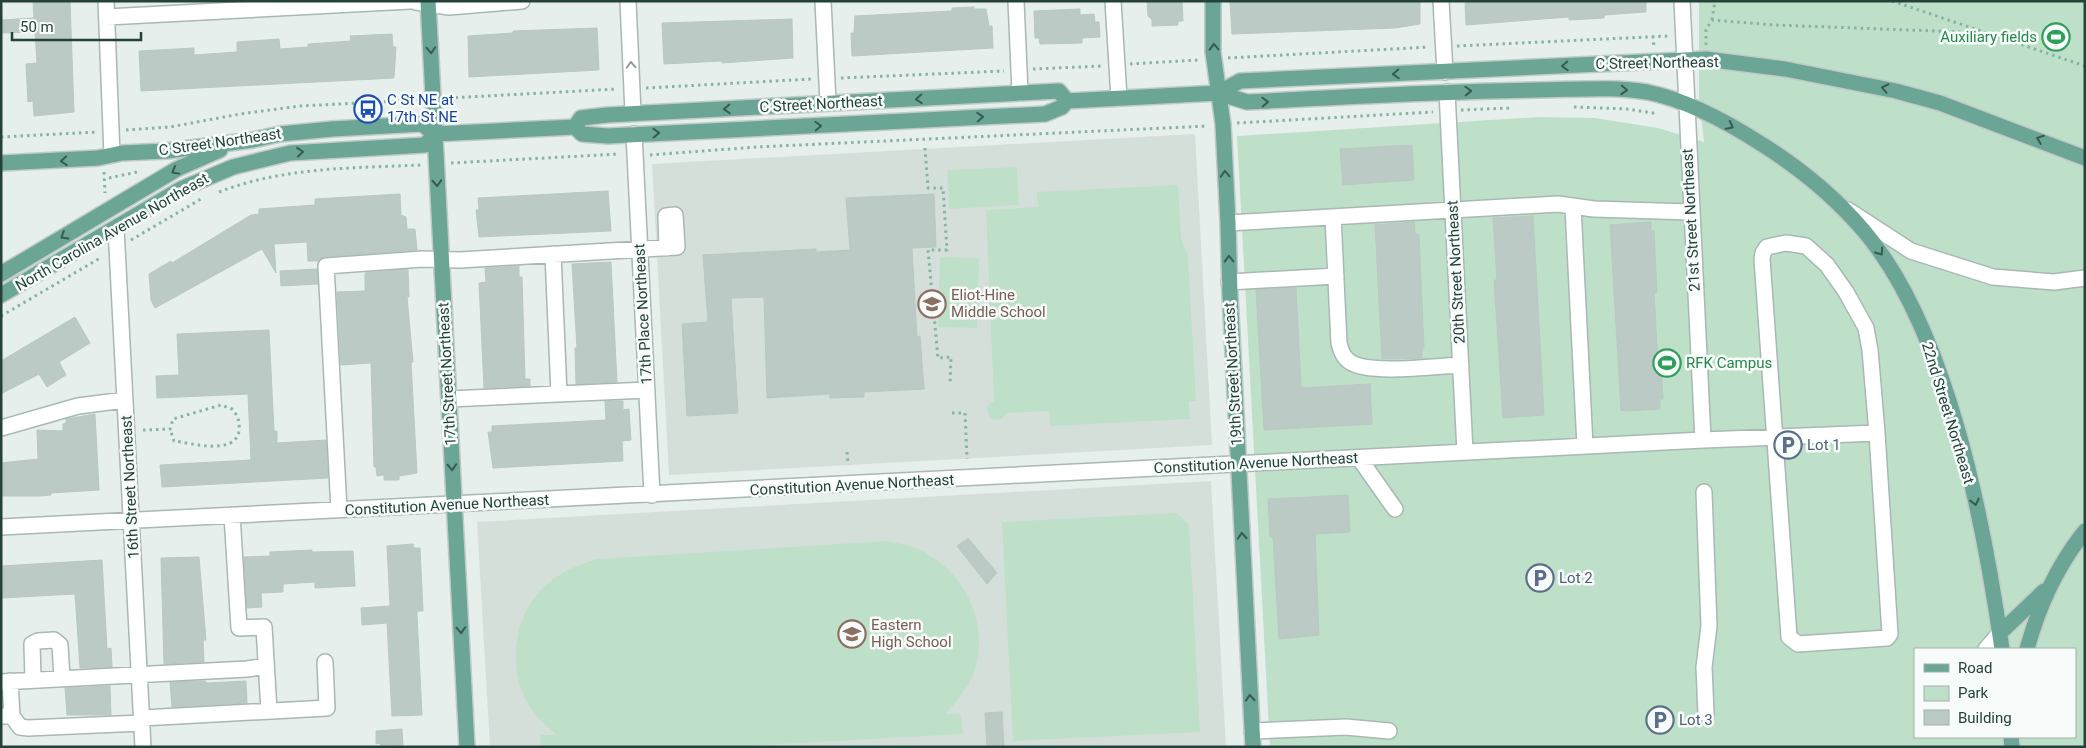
<svg xmlns="http://www.w3.org/2000/svg" width="2086" height="748" font-family="Roboto,sans-serif">
<rect width="100%" height="100%" fill="#e6efeb"/>
<path fill="#d4dfda" d="M1195,134L1212,445L669,475L652,164Z
M1211,481L1226,747H490L477,522Z"/>
<path fill="#bfe0c8" fill-rule="evenodd" d="M1699,1H2085V747H1270L1237,136L1539,117L1595,118L1658,128L1704,142L1699,97ZM1915,649H2075V737H1915Z
M1017,167L1019,205L949,209L947,170Z
M1178,185L1181,239L1188,256L1196,401H1189L1190,419L1050,426L1049,411L1007,413L1000,420L991,419L987,411L988,405L994,401L986,210L1038,207L1037,192Z
M940,257L979,258L977,328L938,327Z
M1176,513L1189,524L1200,732L1013,741L1002,522Z
M888,541C897,544 909,544 918,549C962,569 988,617 976,666C971,685 958,699 946,714H961L963,734L727,747H541L540,735H556C550,728 542,723 537,716C505,680 510,617 546,585C561,571 578,565 597,559Z"/>
<path fill="#bbcac4" stroke="#b8c9c2" d="M33,1H70L74,112L34,116L33,101L28,102L26,64L37,63L35,32L1,33V20L34,18Z
M1147,1H1182L1183,21H1178V25L1152,26V20L1148,16Z
M1230,1H1420V24L1395,28L1232,34Z
M1465,1H1646V12L1604,15V18L1569,20V17L1466,25Z
M974,7V9H986L989,26H992L993,48L852,56L851,33H854L855,16L952,11V8Z
M1080,9V15L1094,14L1095,22H1099L1100,37L1082,38V43L1040,44L1039,38H1035L1034,11Z
M792,19L793,58L722,63V61L664,64L662,23Z
M597,28L599,70L469,77L468,36L513,33V31Z
M392,34L393,47H396L394,78L141,91L139,51L194,48V55L237,52V42L279,39L280,49L308,47V44L351,41L350,36Z
M1412,145L1414,180L1343,185L1340,149Z
M608,191L611,231L479,237L476,210H479L478,198Z
M400,194L401,215L406,217L407,229H415L417,250L325,257L318,261H308L307,242L274,244L276,273L262,249L155,308L151,300L149,274L171,261L172,263L251,215L259,214V209L315,205V199Z
M934,194L936,247L912,248L917,337L920,336L924,389L864,392V397L830,398V394L767,398L764,297L731,298L738,413L687,416L682,324L708,322L703,255L816,249V252L850,250L846,198Z
M1533,216L1544,415L1503,418L1494,280H1497L1493,218Z
M1414,222L1415,234H1419L1424,348H1422V358L1382,359L1375,225Z
M1651,222V231H1654L1657,292L1654,293L1658,365H1661L1663,399H1660V409L1628,411L1621,410L1610,225Z
M611,262L617,382L576,384L575,348H577L572,264Z
M519,266V277H522L525,379H530V386L484,388L479,283L486,282L485,268Z
M317,269L318,284L281,286L280,271Z
M408,269L409,297H407L413,362H411L417,473L399,476V480H384V475L377,476L376,467H374L371,363L341,365L337,292L365,291V273Z
M1296,288L1301,388L1370,384L1372,424L1264,430L1256,290Z
M75,317L90,343L59,362L66,375L47,387L39,374L1,394V361Z
M269,330L274,431H277V443L326,440L328,478L162,487L160,465L251,460L248,394L157,398L156,376L179,375L177,334Z
M605,401H623V410L629,409L631,440L622,441L623,461L493,468L488,432H492V426L606,420Z
M95,414L99,490L51,493V495L40,496H1V463L38,459L37,430L63,431V424L66,423V419Z
M1348,495L1350,532L1315,534L1319,635L1279,639L1273,537H1270L1268,499Z
M968,538L997,573L987,584L957,546Z
M413,544L414,548H420L423,611H417V615L422,715L392,716L387,623L362,625L361,608L390,606L387,546Z
M312,550V552L353,551L355,586L315,588V582L283,584V592L261,593L262,607L247,608L244,557L270,556V552Z
M199,557L206,640H203L204,662L164,664L161,558Z
M102,560L107,649L111,648L112,667L80,668L75,594L1,598V566Z
M205,681L207,683L246,681L247,703L172,707L170,682Z
M110,686L111,715H67L65,688Z
M1002,712L1004,747H987L985,713Z
M402,729L403,746L380,747V743L376,744V731Z"/>
<g fill="none" stroke-linecap="round" stroke-linejoin="round">
<g stroke="#a8b8b2" stroke-width="18">
<path id="minor" d="M106,1L112,155
M628,1L633,113
M823,1L828,103
M1016,1L1020,93
M1113,1L1119,98
M1441,1L1445,72
M1682,1L1703,440
M416,2L449,7L522,1
M107,17L410,1
M1447,92L1465,452
M634,134L652,495
M1573,207L1585,446
M1848,210L1911,251L1993,277L2054,282L2085,278
M1333,217L1339,343C1341,351 1343,357 1350,362C1370,375 1436,366 1461,365
M1228,223L1558,204L1594,209L1691,212
M116,228L143,747
M1786,243L1806,246L1827,265L1846,292L1866,328L1870,350L1877,433L1890,634L1887,638L1798,644L1789,637L1762,259L1763,253L1767,247Z
M553,254L559,394
M1229,282L1336,276
M449,399L647,390
M1,428L78,406L125,400
M1359,458L1395,509
M1704,492L1709,626L1704,667L1706,714
M339,510L326,266L422,259L460,260L677,247L675,215L666,216L667,248
M232,515L239,628L264,627L269,711
M1,527L1703,440L1877,433
M1986,649L2000,633
M33,680L32,644L38,641L54,640L60,645L62,678
M1,682L247,669L266,666
M3,716H12L10,681
M12,716L20,727L28,728L142,723
M142,718L327,708L325,662
M1252,731L1346,727L1389,731"/>
</g>
<g stroke="#c2cac8" stroke-width="18">
<path id="major" d="M428,1L467,747
M1213,1V52L1223,124L1228,223L1230,295L1253,747
M1218,93L1240,81L1706,59L1785,69L1896,91L1940,103L2085,158
M575,127L582,134L608,136L1045,114L1062,107L1067,101L1218,93L1247,102C1343,97 1439,91 1536,90C1572,90 1611,86 1647,92C1687,100 1729,123 1763,145C1801,169 1835,197 1864,231C1948,330 1984,523 2002,649
M575,127L581,118L607,115L1059,91L1067,101
M1,163L98,158L122,153L167,151L253,140L280,134L332,129L422,124L435,134L575,127
M1,274L177,169L220,150
M1,295L181,189L233,167L290,153L425,145L435,134
M2000,633L2044,591
M2027,649C2039,605 2056,567 2085,531
M2011,737L2012,747"/>
</g>
<path stroke="#86b3a5" stroke-width="3" stroke-dasharray="2.5 4" stroke-linecap="butt" d="M1892,1L2085,66
M1712,20L1715,1
M1653,36L1654,48
M1706,45V30L1712,20L1774,25L1990,33
M1457,46L1668,36
M1228,58L1429,47
M1130,64L1199,60
M1033,69L1102,66
M841,78L1004,71
M646,88L812,79
M449,98L617,89
M1574,107L1627,109L1653,113L1656,111
M1461,110L1510,108
M1237,123L1433,112
M126,130L170,127L240,114L300,106L418,100
M1,137L97,132
M925,148L928,188H943L947,250H928L938,358L951,357L950,383
M650,155L756,147L1208,126
M451,163L619,154
M104,172L105,193
M109,178L137,172
M219,192C283,167 354,168 422,165
M131,240L201,199
M1,316L102,257
M952,413H965L967,459
M143,430L170,429L173,419L221,405L232,409C238,416 240,422 239,431C235,456 191,443 174,441L170,429
M847,452L848,465"/>
<use href="#minor" stroke="#fff" stroke-width="15"/>
<use href="#major" stroke="#6aa596" stroke-width="15"/>
</g>
<defs><path id="oneway-chevron" d="M-2-3.5L2.5 0L-2 3.5" fill="none" stroke-width="1.6" stroke-linecap="round" stroke-linejoin="round" transform="scale(1.25)"/></defs>
<g stroke="#365b51">
<use href="#oneway-chevron" transform="translate(1214 47) rotate(-92)"/>
<use href="#oneway-chevron" transform="translate(431 50) rotate(87)"/>
<use href="#oneway-chevron" transform="translate(1565 66) rotate(177)"/>
<use href="#oneway-chevron" transform="translate(1396 74) rotate(177)"/>
<use href="#oneway-chevron" transform="translate(1885 88) rotate(-168)"/>
<use href="#oneway-chevron" transform="translate(1624 90) rotate(4)"/>
<use href="#oneway-chevron" transform="translate(1468 91) rotate(-2)"/>
<use href="#oneway-chevron" transform="translate(919 99) rotate(177)"/>
<use href="#oneway-chevron" transform="translate(1265 102) rotate(-3)"/>
<use href="#oneway-chevron" transform="translate(727 109) rotate(177)"/>
<use href="#oneway-chevron" transform="translate(980 117) rotate(-3)"/>
<use href="#oneway-chevron" transform="translate(818 126) rotate(-3)"/>
<use href="#oneway-chevron" transform="translate(1730 126) rotate(27)"/>
<use href="#oneway-chevron" transform="translate(656 133) rotate(-2)"/>
<use href="#oneway-chevron" transform="translate(2040 139) rotate(-159)"/>
<use href="#oneway-chevron" transform="translate(300 152) rotate(-5)"/>
<use href="#oneway-chevron" transform="translate(64 161) rotate(175)"/>
<use href="#oneway-chevron" transform="translate(175 171) rotate(151)"/>
<use href="#oneway-chevron" transform="translate(1225 174) rotate(-93)"/>
<use href="#oneway-chevron" transform="translate(437 183) rotate(87)"/>
<use href="#oneway-chevron" transform="translate(64 236) rotate(149)"/>
<use href="#oneway-chevron" transform="translate(1880 252) rotate(55)"/>
<use href="#oneway-chevron" transform="translate(1229 259) rotate(-91)"/>
<use href="#oneway-chevron" transform="translate(452 467) rotate(87)"/>
<use href="#oneway-chevron" transform="translate(1975 502) rotate(77)"/>
<use href="#oneway-chevron" transform="translate(1242 536) rotate(-93)"/>
<use href="#oneway-chevron" transform="translate(461 630) rotate(87)"/>
<use href="#oneway-chevron" transform="translate(1250 698) rotate(-93)"/>
</g>
<use stroke="#92a09c" href="#oneway-chevron" transform="translate(631 65) rotate(-93)"/>
<defs>
<g id="stadium-ring" transform="scale(1.4375)"><circle r="9.5" fill="#f7fbf9" stroke="#2e9e5b" stroke-width="1.5"/><path d="M0-5a6.5 5 0 1 0 0 10a6.5 5 0 1 0 0-10ZM-3.5-1.8h7v3.6h-7Z" fill="#2e9e5b"/></g>
<g id="bus-ring" transform="scale(1.4375)"><circle r="9.5" fill="#f7fbf9" stroke="#1a4fb4" stroke-width="1.5"/><path d="M-5-6H5V4H4V6H2V4H-2V6H-4V4H-5ZM-3.5-4V0h7V-4ZM-3.5 1.2v1.5H-2V1.2ZM2 1.2v1.5H3.5V1.2Z" fill="#1a4fb4"/></g>
<g id="school-ring" transform="scale(1.4375)"><circle r="9.5" fill="#f7fbf9" stroke="#8d6e63" stroke-width="1.5"/><path d="M0-5L7-2L0 1L-7-2ZM-4 1L0 2.5L4 1V4Q0 6-4 4Z" fill="#8d6e63"/></g>
<g id="parking-ring" transform="scale(1.4375)"><circle r="9.5" fill="#f7fbf9" stroke="#5c6f8a" stroke-width="1.5"/><path d="M-3.5-5.5H1a3.5 3.5 0 0 1 0 7H-1V5.5H-3.5ZM-1-3.4V-.6H.8a1.4 1.4 0 0 0 0-2.8Z" fill="#5c6f8a"/></g>
</defs>
<g fill-rule="evenodd">
<use href="#stadium-ring" x="2056" y="37"/>
<use href="#bus-ring" x="368" y="109"/>
<use href="#school-ring" x="932" y="304"/>
<use href="#stadium-ring" x="1667" y="363"/>
<use href="#parking-ring" x="1788" y="445"/>
<use href="#parking-ring" x="1540" y="578"/>
<use href="#school-ring" x="852" y="634"/>
<use href="#parking-ring" x="1660" y="720"/>
</g>
<g text-anchor="middle" stroke-width="5" stroke-linejoin="round" paint-order="stroke">
<g font-size="15" fill="#27864d" stroke="#f7fbf9" text-anchor="end">
<text x="2037" y="42">Auxiliary fields</text>
<text x="1686" y="368" text-anchor="start">RFK Campus</text>
</g>
<g font-size="15" fill="#24423a" stroke="#f7fbf9">
<text transform="translate(1657 63) rotate(-1)" y="5">C Street Northeast</text>
<text transform="translate(821 104) rotate(-3)" y="5">C Street Northeast</text>
<text transform="translate(220 142) rotate(-8)" y="5">C Street Northeast</text>
<text transform="translate(1691 220) rotate(-93)" y="5">21st Street Northeast</text>
<text transform="translate(112 232) rotate(-30)" y="5">North Carolina Avenue Northeast</text>
<text transform="translate(1456 272) rotate(-93)" y="5">20th Street Northeast</text>
<text transform="translate(643 314) rotate(-93)" y="5">17th Place Northeast</text>
<text transform="translate(447 374) rotate(-93)" y="5">17th Street Northeast</text>
<text transform="translate(1233 374) rotate(-93)" y="5">19th Street Northeast</text>
<text transform="translate(1948 413) rotate(73)" y="5">22nd Street Northeast</text>
<text transform="translate(1256 463) rotate(-3)" y="5">Constitution Avenue Northeast</text>
<text transform="translate(852 485) rotate(-3)" y="5">Constitution Avenue Northeast</text>
<text transform="translate(130 487) rotate(-93)" y="5">16th Street Northeast</text>
<text transform="translate(447 505) rotate(-3)" y="5">Constitution Avenue Northeast</text>
</g>
<g font-size="15" fill="#164399" stroke="#f7fbf9" text-anchor="start">
<text x="387" y="105">C St NE at<tspan x="387" dy="17">17th St NE</tspan></text>
</g>
<g font-size="15" fill="#785e54" stroke="#f7fbf9" text-anchor="start">
<text x="951" y="300">Eliot-Hine<tspan x="951" dy="17">Middle School</tspan></text>
<text x="871" y="630">Eastern<tspan x="871" dy="17">High School</tspan></text>
</g>
<g font-size="15" fill="#4e5e75" stroke="#f7fbf9" text-anchor="start">
<text x="1807" y="450">Lot 1</text>
<text x="1559" y="583">Lot 2</text>
<text x="1679" y="725">Lot 3</text>
</g>
</g>
<rect width="2086" height="748" fill="none" stroke="#24423a" stroke-width="5"/>
<rect x="1914" y="648" width="162" height="90" fill="#f7fbf9" stroke="#a3b1ad"/>
<rect x="1924" y="664" width="25" height="8" fill="#6aa596" stroke="#a3b1ad"/>
<text x="1958" y="673" font-size="15" fill="#24423a">Road</text>
<rect x="1924" y="686" width="25" height="15" fill="#bfe0c8" stroke="#a3b1ad"/>
<text x="1958" y="698" font-size="15" fill="#24423a">Park</text>
<rect x="1924" y="710" width="25" height="15" fill="#bbcac4" stroke="#a3b1ad"/>
<text x="1958" y="723" font-size="15" fill="#24423a">Building</text>
<path d="M12 32v8h129v-8" fill="none" stroke="#24423a" stroke-width="2.5"/>
<text x="20" y="32" font-size="15" fill="#24423a" stroke="#f7fbf9" stroke-width="4" paint-order="stroke">50 m</text>
</svg>
